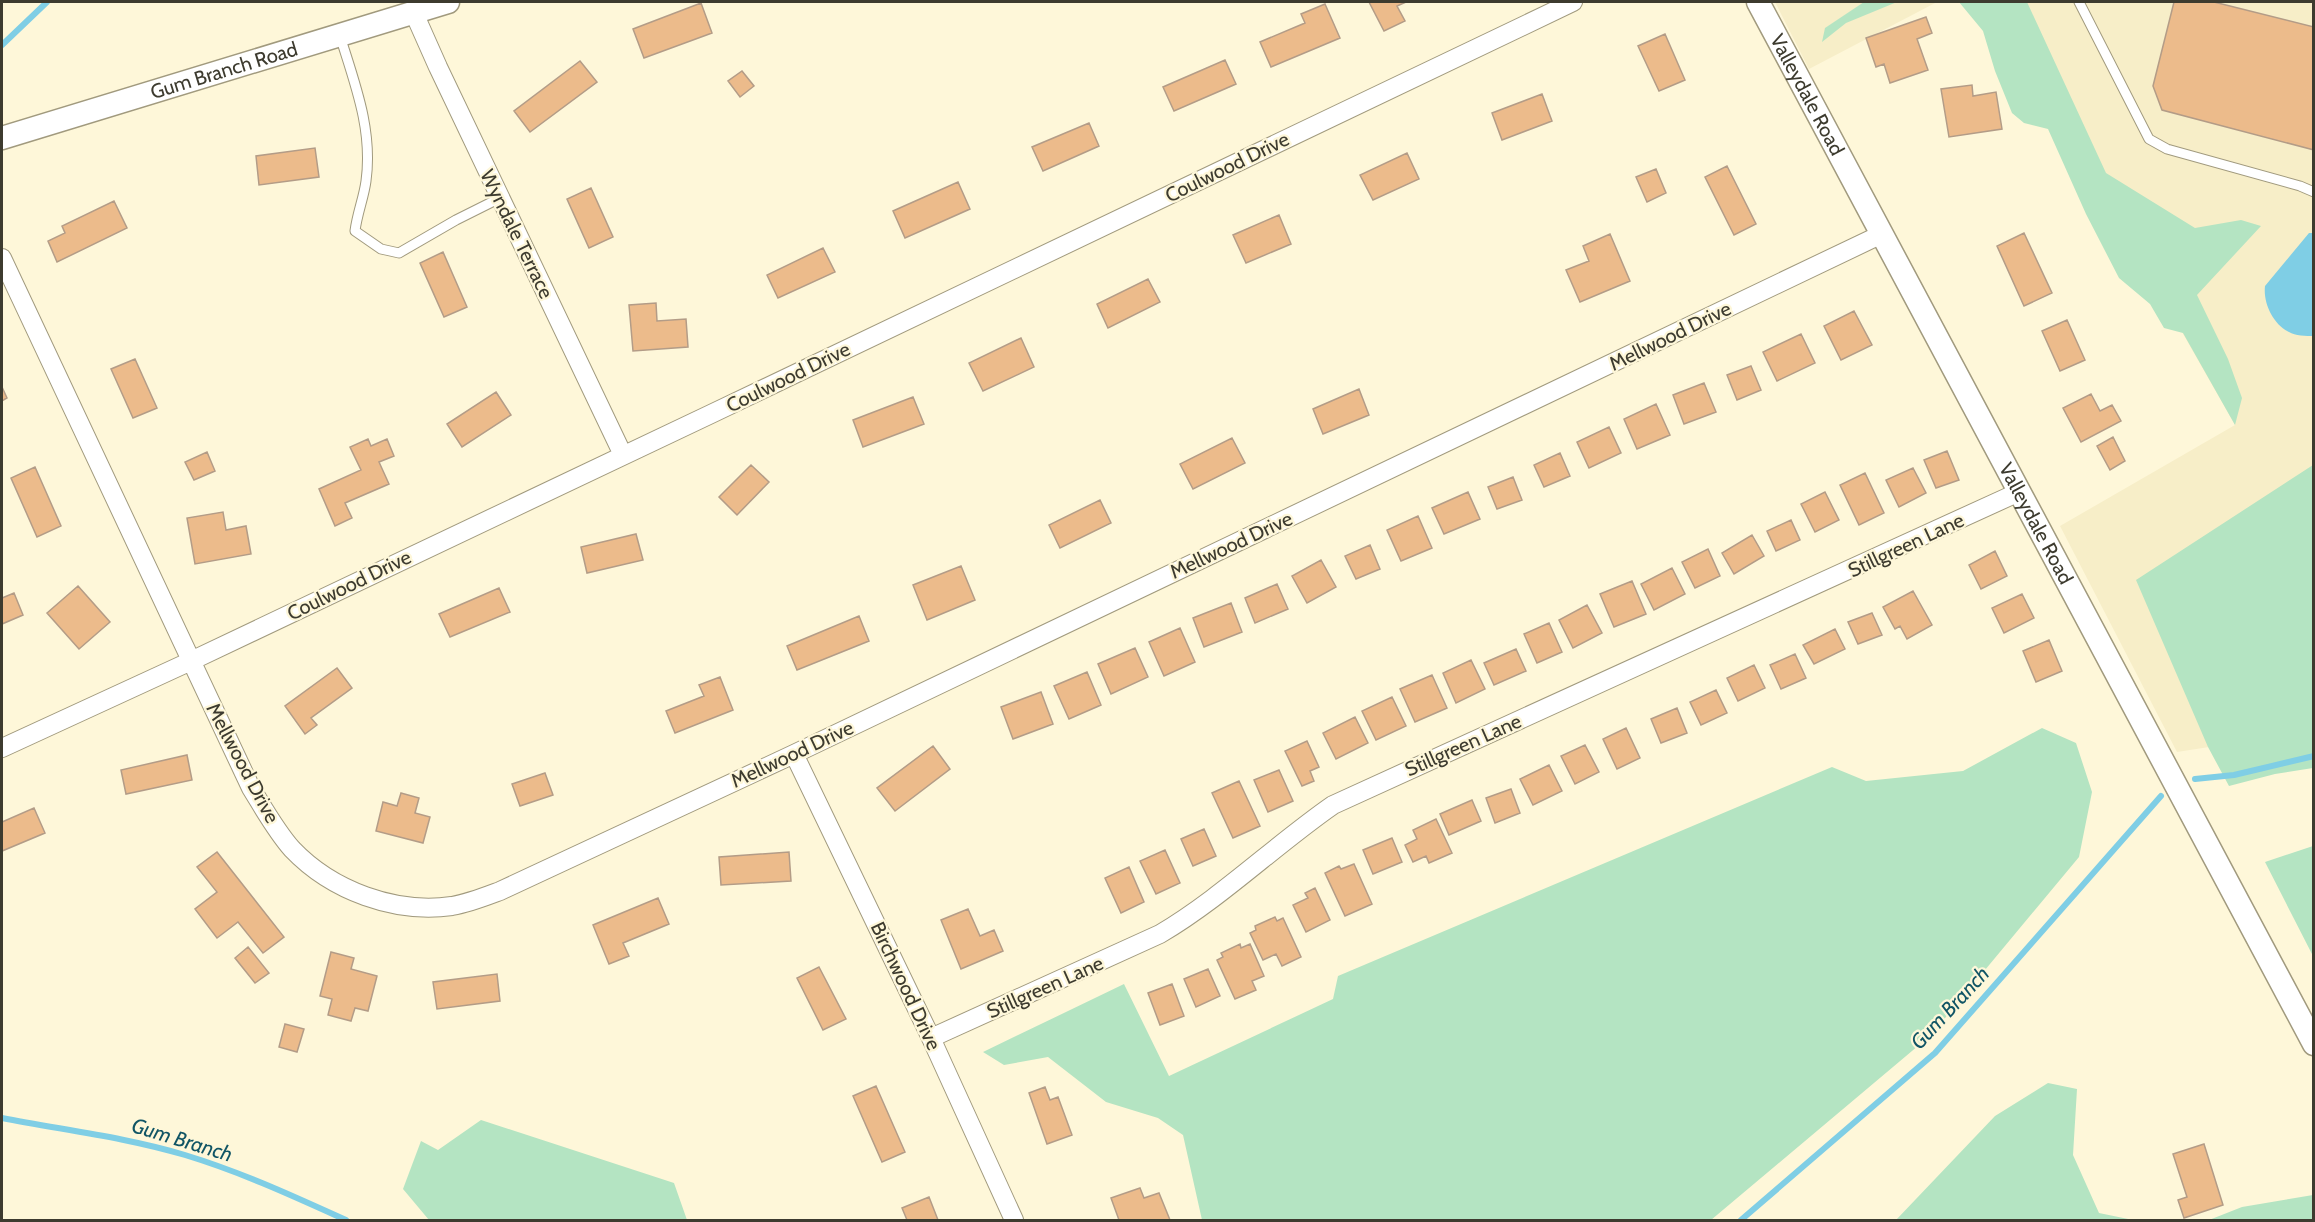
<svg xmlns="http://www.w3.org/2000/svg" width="2315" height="1222" font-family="Cabin,sans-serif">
<rect width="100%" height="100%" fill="#fef7d9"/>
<path fill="#f7eec8" d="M1775,2H1937L1809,69Z
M1994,2H2313V731L2177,752L2060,526L2235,425Z"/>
<path fill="#b4e4c2" d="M1864,2H1897L1846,23L1822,42L1825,28Z
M1959,2H2027L2106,173L2195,228L2241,220L2261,226L2197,295L2228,359L2242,398L2235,425L2183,333L2164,328L2150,304L2119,278L2086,214L2048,129L2024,123L2012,113L1995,71L1983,31Z
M2313,465V768L2275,774L2229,786L2208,747L2136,580Z
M2042,728L2076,743L2092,792L2079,857L1931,1035L1711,1220H1202L1183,1135L1158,1118L1106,1102L1048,1057L1004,1065L983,1052L1124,984L1169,1076L1333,999L1338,976L1832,767L1866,781L1963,771Z
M2313,846H2314L2313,956L2265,862Z
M2048,1083L2077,1089L2073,1155L2099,1213L2133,1220H1896L1995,1116Z
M481,1120L674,1183L687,1220H429L403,1189L421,1141L438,1150Z
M2313,1195V1220H2209L2242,1207Z"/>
<path fill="#7fcee5" d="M2309,233H2314V336C2306,336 2295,336 2289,332C2273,324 2263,303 2265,286Z"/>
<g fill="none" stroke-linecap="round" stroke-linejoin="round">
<path stroke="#7fcee5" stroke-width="6" d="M2,45L47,2
M2195,779L2234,775L2314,756
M2,1118C63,1130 125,1137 185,1155C241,1172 293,1196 346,1220
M1741,1220L1935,1053L2161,796"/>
</g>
<path fill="#ecbb8b" stroke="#b39c87" stroke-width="1.5" d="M1369,2H1406L1397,6L1405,21L1384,31Z
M2174,2H2214L2314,27V150L2162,110L2153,86Z
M701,3L712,33L644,58L633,29Z
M1325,4L1340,38L1271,67L1260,42L1305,23L1301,14Z
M1926,17L1932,33L1917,39L1928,70L1890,83L1884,64L1876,67L1866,38Z
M1665,34L1685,80L1659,91L1638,46Z
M1225,60L1236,84L1174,111L1163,87Z
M580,61L597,82L530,132L514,111Z
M742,71L754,86L740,97L728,81Z
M1972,85L1973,96L1996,92L2002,129L1949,137L1941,89Z
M1542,94L1552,121L1502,140L1492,113Z
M1089,123L1099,146L1043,171L1032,147Z
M315,148L319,177L259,185L256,156Z
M1407,153L1419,179L1373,200L1360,175Z
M1727,166L1756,224L1734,235L1705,177Z
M1656,169L1666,193L1647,202L1636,177Z
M958,182L970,209L905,238L893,211Z
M591,188L613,237L589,248L567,199Z
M114,201L127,228L57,262L48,241L65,233L62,226Z
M1279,215L1291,244L1246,263L1233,235Z
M2024,233L2052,293L2024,306L1997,246Z
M1610,234L1630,281L1580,302L1566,270L1589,261L1583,246Z
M823,248L835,272L778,298L767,275Z
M443,252L467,307L444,317L420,263Z
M1148,279L1160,302L1108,328L1097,304Z
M656,303L657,321L686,319L688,347L633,351L629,305Z
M1854,311L1872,345L1841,360L1824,326Z
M2067,320L2085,360L2060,371L2042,331Z
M1801,334L1815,363L1777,381L1763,352Z
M1021,338L1034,367L983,391L969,363Z
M135,359L157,408L133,418L111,369Z
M1751,366L1761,390L1737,400L1727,375Z
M1704,383L1716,412L1684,424L1673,395Z
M2,387L7,398L2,401Z
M1359,389L1369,415L1323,434L1313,409Z
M496,392L511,415L462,447L447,424Z
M2091,394L2100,411L2112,405L2121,421L2081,442L2063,408Z
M913,397L924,424L863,447L853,420Z
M1656,404L1670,435L1637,449L1624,419Z
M1609,427L1621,453L1589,468L1577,442Z
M2113,437L2125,461L2110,470L2097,446Z
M1232,438L1245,463L1193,489L1180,464Z
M368,439L371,446L387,439L394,456L379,462L389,484L345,503L352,518L335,526L319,489L361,470L350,447Z
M1947,451L1959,480L1936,488L1924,460Z
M207,452L215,471L194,480L185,462Z
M1560,453L1570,476L1544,487L1534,465Z
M751,465L769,482L737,515L719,497Z
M35,467L61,526L37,537L11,478Z
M1913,468L1926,493L1899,507L1886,480Z
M1865,473L1884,513L1859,525L1840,485Z
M1513,477L1522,500L1497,509L1488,487Z
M1468,492L1480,519L1444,534L1432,508Z
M1825,492L1839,520L1815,532L1801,504Z
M1100,500L1111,523L1060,548L1049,525Z
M223,512L226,530L246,526L251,554L195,564L187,518Z
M1418,516L1432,548L1401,561L1387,530Z
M1791,520L1800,540L1776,551L1767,531Z
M636,534L643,560L587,573L581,547Z
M1752,535L1764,556L1734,574L1722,553Z
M1370,545L1380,569L1356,579L1345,556Z
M1708,549L1720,576L1695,588L1682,562Z
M1995,551L2007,576L1981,589L1969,565Z
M1321,560L1336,587L1307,603L1292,576Z
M961,566L975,600L927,620L913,585Z
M1672,568L1685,594L1654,610L1641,584Z
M1632,581L1646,614L1614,627L1600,594Z
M1277,584L1288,609L1255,623L1245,598Z
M78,586L110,622L79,649L47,613Z
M499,588L510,612L450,637L439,614Z
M1913,591L1932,625L1907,639L1900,626L1895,629L1883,607Z
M14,593L23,615L2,624V598Z
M2022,594L2034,618L2004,633L1992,608Z
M1231,603L1242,632L1204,647L1193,618Z
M1587,605L1602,633L1573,648L1559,620Z
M1872,613L1882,635L1858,644L1848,622Z
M859,616L869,641L797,670L787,646Z
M1549,623L1562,652L1537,663L1524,634Z
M1180,628L1195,662L1164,676L1149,642Z
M1835,629L1845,649L1814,664L1803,645Z
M2049,640L2062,671L2036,682L2023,651Z
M1135,648L1148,677L1111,694L1098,664Z
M1516,649L1526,671L1494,685L1484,663Z
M1795,654L1806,678L1781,689L1770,665Z
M1471,660L1485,689L1456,703L1443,673Z
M1754,665L1765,688L1738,701L1727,678Z
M337,668L352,688L311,718L317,725L305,734L285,706Z
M1087,672L1101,705L1069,719L1054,686Z
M1432,675L1447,708L1415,722L1400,689Z
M720,677L733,710L675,733L666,711L704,696L699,685Z
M1716,690L1727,713L1701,725L1690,702Z
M1041,692L1053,724L1013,739L1001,707Z
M1392,697L1406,726L1376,740L1362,711Z
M1677,708L1687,733L1661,743L1651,719Z
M1355,717L1368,743L1336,759L1323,733Z
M1626,728L1640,758L1617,769L1603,739Z
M1307,741L1319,767L1310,771L1314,781L1302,786L1285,751Z
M1585,745L1599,772L1575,784L1561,756Z
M933,746L950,769L895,811L877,788Z
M187,755L192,780L126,794L121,770Z
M1549,765L1562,791L1533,805L1520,779Z
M1279,770L1293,801L1268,812L1254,780Z
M545,773L553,795L520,806L512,784Z
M1239,781L1260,826L1233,838L1212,793Z
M1511,789L1520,813L1495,823L1486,798Z
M401,793L419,798L415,813L430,817L423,843L376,831L383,802L397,806Z
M1472,800L1481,821L1449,835L1440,814Z
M34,808L45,833L2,851V822Z
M1436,819L1452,853L1429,863L1426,856L1413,862L1405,845L1417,839L1413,830Z
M1204,829L1216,856L1193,866L1181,839Z
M1392,838L1402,862L1373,874L1363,850Z
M1165,850L1180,883L1156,894L1140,861Z
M217,852L284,937L263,953L238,922L217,938L195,909L217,892L197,867Z
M789,852L791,881L721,885L719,857Z
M1354,864L1372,904L1345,916L1325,873L1339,866L1341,869Z
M1129,867L1144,902L1121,913L1105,878Z
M1315,888L1330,920L1306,932L1293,905L1308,898L1305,893Z
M658,898L669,924L623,943L629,956L609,964L593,925Z
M968,909L980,936L994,930L1003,951L961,969L941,920Z
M1275,917L1277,921L1283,918L1301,957L1282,966L1276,954L1263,960L1250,933L1256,930L1255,926Z
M1240,944L1241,948L1250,944L1264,976L1252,981L1256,990L1235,999L1217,960L1223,957L1221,953Z
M248,947L269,973L255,983L235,958Z
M331,952L354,958L351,969L377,976L368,1011L355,1008L351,1021L328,1015L332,999L320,996Z
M819,967L846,1019L823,1030L797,978Z
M1208,969L1220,996L1196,1007L1184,979Z
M497,974L500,1001L437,1009L433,982Z
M1172,984L1184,1016L1160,1025L1148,993Z
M285,1024L304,1029L297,1052L279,1047Z
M876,1086L905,1152L882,1162L853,1096Z
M1045,1087L1050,1100L1058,1097L1072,1135L1047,1144L1029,1093Z
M2204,1144L2223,1205L2184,1218L2178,1200L2187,1197L2173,1154Z
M1140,1188L1144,1198L1159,1193L1170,1220H1119L1111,1198Z
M929,1197L938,1220H907L902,1208Z"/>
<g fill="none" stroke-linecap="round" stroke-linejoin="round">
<g stroke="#a19a7e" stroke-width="11">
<path id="service" d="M2079,2L2149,139L2167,149L2300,186L2314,192
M340,36C355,84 373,130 366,181C364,197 357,214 355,231L381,249L399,253L456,220L500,198"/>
</g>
<g stroke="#a19a7e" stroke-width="20">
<path id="minor" d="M414,13L438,67L623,455
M2,258L251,788C264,809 276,831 292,849C332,891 395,914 452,906C469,903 484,897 500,891L794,754L1882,234
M2,748L191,661L711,414L1573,2
M794,754L931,1038L1014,1220
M931,1038L1160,934C1221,898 1274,846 1333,805L2019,492"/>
</g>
<g stroke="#a19a7e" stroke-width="25">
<g id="tertiary">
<path id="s1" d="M1758,2L2314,1044"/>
<path id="s2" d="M2,138L448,2"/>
</g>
</g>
<use href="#service" stroke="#fff" stroke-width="9"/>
<use href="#minor" stroke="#fff" stroke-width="18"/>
<use href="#tertiary" stroke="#fff" stroke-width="22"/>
</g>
<g text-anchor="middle" stroke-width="4.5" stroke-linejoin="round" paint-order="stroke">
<g font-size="20" fill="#3d3b2f" stroke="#fef7d9">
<text dy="7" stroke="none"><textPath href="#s2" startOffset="232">Gum Branch Road</textPath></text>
<text dy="7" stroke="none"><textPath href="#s1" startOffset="105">Valleydale Road</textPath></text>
<text transform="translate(1227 167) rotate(-26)" y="7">Coulwood Drive</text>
<text transform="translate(517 234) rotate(64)" y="7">Wyndale Terrace</text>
<text transform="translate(1670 336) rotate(-26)" y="7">Mellwood Drive</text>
<text transform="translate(788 377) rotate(-26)" y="7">Coulwood Drive</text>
<text dy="7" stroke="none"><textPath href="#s1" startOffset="591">Valleydale Road</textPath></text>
<text transform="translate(1231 545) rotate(-25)" y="7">Mellwood Drive</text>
<text transform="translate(1906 545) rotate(-25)" y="7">Stillgreen Lane</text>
<text transform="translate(349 585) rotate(-26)" y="7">Coulwood Drive</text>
<text transform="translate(1463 745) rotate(-24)" y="7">Stillgreen Lane</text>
<text transform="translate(792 754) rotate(-25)" y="7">Mellwood Drive</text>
<text transform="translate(243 763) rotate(62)" y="7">Mellwood Drive</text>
<text transform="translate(906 986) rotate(65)" y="7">Birchwood Drive</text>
<text transform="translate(1045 987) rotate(-24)" y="7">Stillgreen Lane</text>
</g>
<g font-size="21" font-style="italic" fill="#115565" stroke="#fef7d9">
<text transform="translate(1950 1008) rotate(-47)" y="7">Gum Branch</text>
<text transform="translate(182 1140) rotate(17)" y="7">Gum Branch</text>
</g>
</g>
<rect width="2315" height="1222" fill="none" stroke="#3d3b2f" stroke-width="6"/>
</svg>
